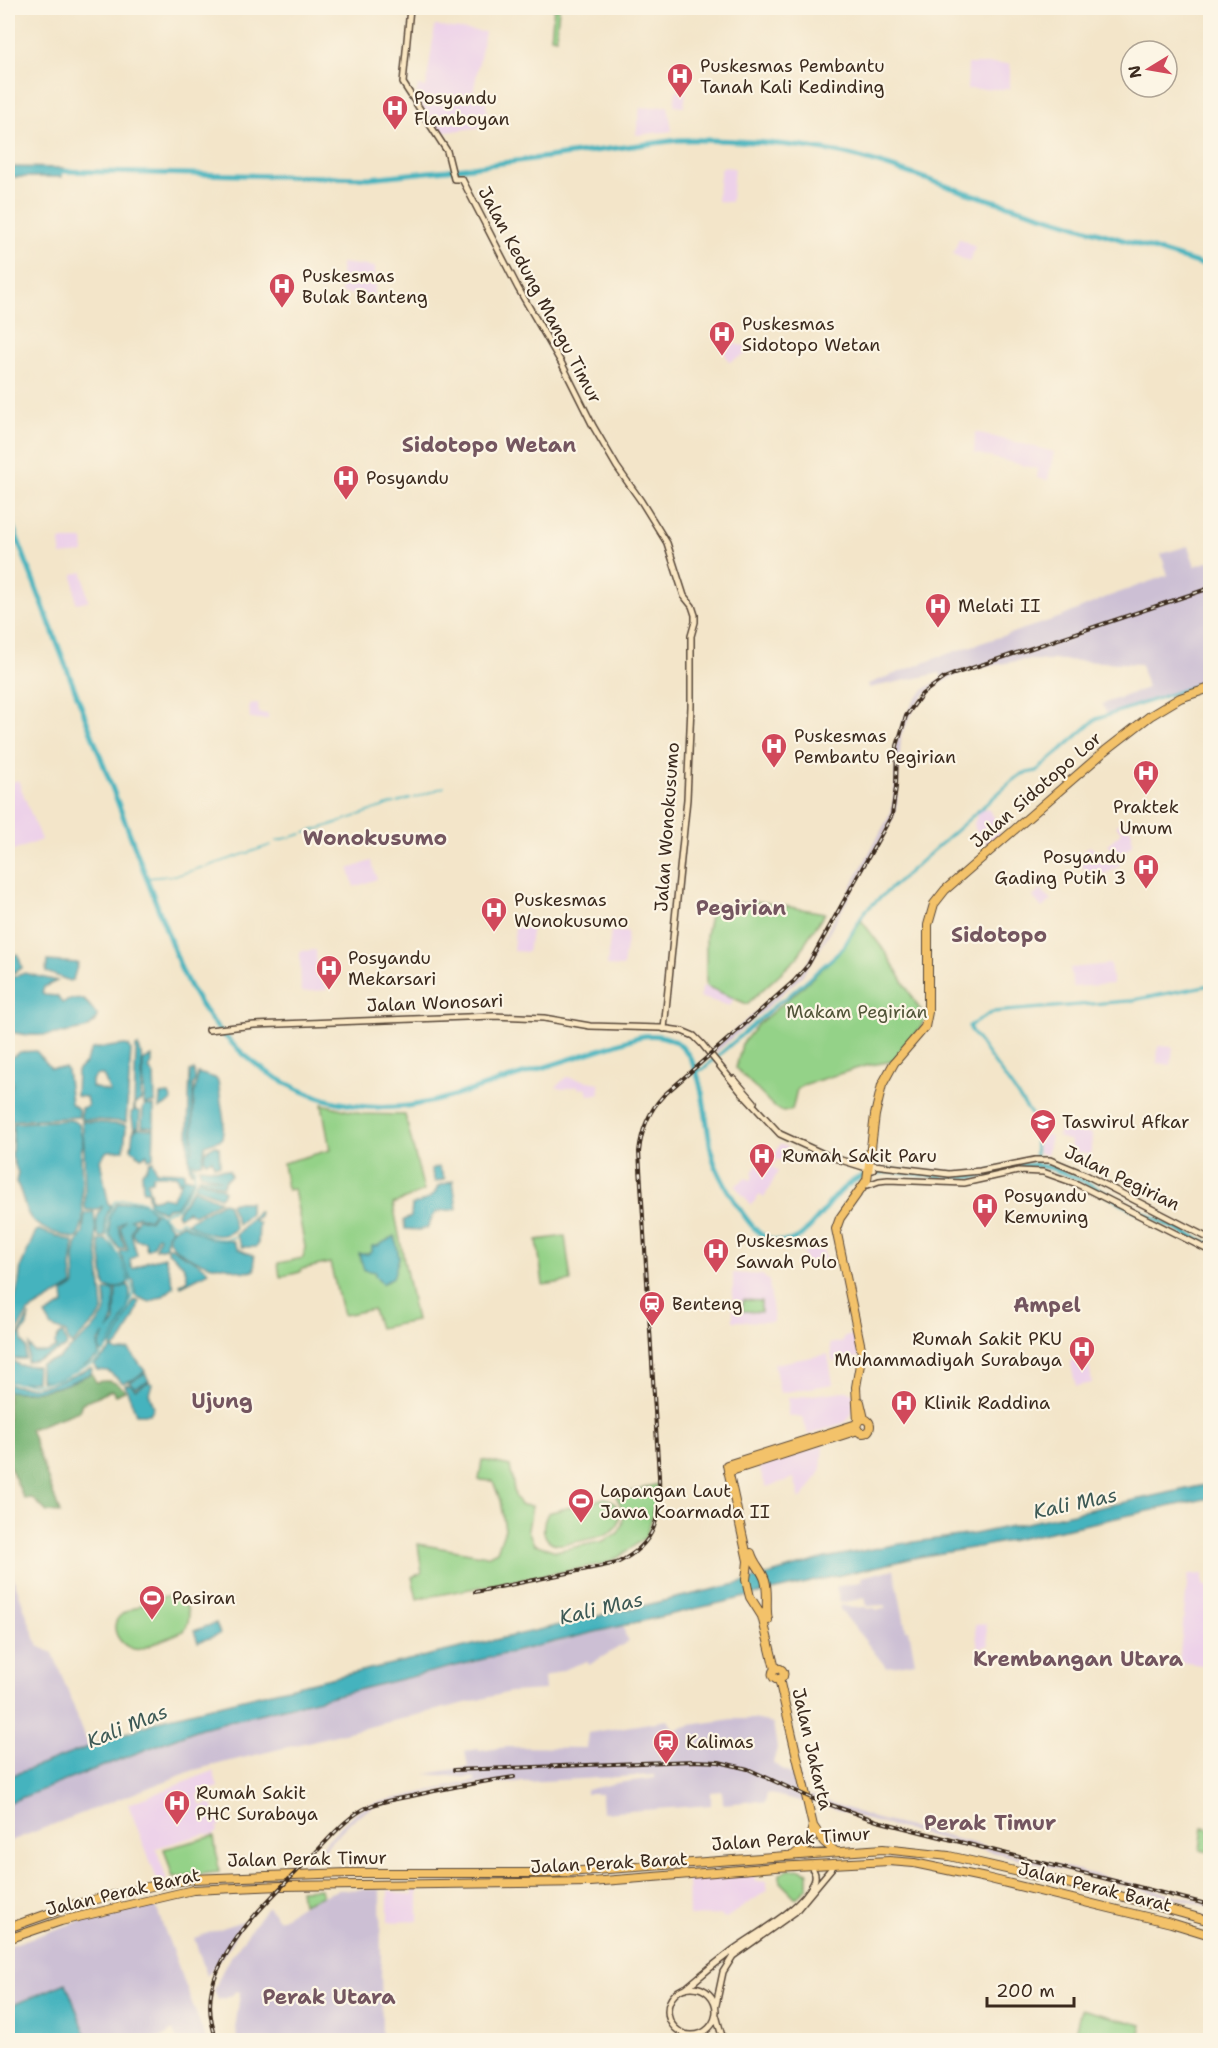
<svg xmlns="http://www.w3.org/2000/svg" width="1218" height="2048" font-family="'Shantell Sans',sans-serif">
<rect width="100%" height="100%" fill="#fcf5e5"/>
<filter id="ink" filterUnits="userSpaceOnUse"><feTurbulence type="fractalNoise" baseFrequency=".0167" numOctaves="2"/><feDisplacementMap in="SourceGraphic" scale="12" xChannelSelector="R" yChannelSelector="G"/><feConvolveMatrix kernelMatrix="1 2 1 2 8 2 1 2 1" color-interpolation-filters="sRGB"/></filter>
<filter id="wash" filterUnits="userSpaceOnUse"><feTurbulence type="fractalNoise" baseFrequency=".008" numOctaves="4" result="noise"/><feDisplacementMap in="SourceGraphic" scale="24" xChannelSelector="R" yChannelSelector="G"/><feGaussianBlur stdDeviation="1.35" result="paint"/><feColorMatrix in="noise" values="0 0 0 0 0 0 0 0 0 0 0 0 0 0 0 0 0 1.4 0 .05"/><feComposite in="paint" operator="in"/></filter>
<g filter="url(#wash)">
<rect width="100%" height="100%" fill="#f3e5c9"/>
<path fill="#edd1e9" d="M435,26L485,32L473,93L485,96L489,126L439,133L416,98L418,86L426,87Z
M968,64H1010V89H967Z
M676,90L686,92L684,107L674,106Z
M668,106L672,131L636,135L640,108Z
M721,167L734,168L731,202L717,201Z
M959,238L975,247L969,262L953,254Z
M341,263L375,267V298L341,293Z
M719,341L754,348V350L729,362Z
M975,432L1054,452L1048,480L1037,478L1038,469L974,453Z
M64,540H83L84,553L61,555L60,541Z
M83,572L88,601L76,603L73,574Z
M258,703L259,713L268,714V719H250L249,704Z
M18,780L41,840L8,853V784Z
M987,808L1001,826L997,830L1002,837L991,848L975,829L974,823L977,816L976,814L982,809L984,810Z
M1122,820L1132,832V845L1122,853L1119,866L1103,875L1100,872L1092,878L1078,861L1086,855L1084,851L1090,846L1103,860L1114,851L1108,844L1122,832L1116,826Z
M371,861L377,879L354,887L349,869Z
M1041,889L1051,901L1042,908L1033,897Z
M532,926L528,952L513,951L515,927Z
M611,931L628,932L623,967L607,966Z
M316,950L317,975L327,976V990L301,992L300,951Z
M1110,964L1113,984L1073,987L1070,968Z
M703,986L734,998L730,1006L699,997Z
M1158,1046L1173,1047L1171,1065L1157,1063Z
M566,1077L599,1083L600,1094L588,1095L586,1088L579,1089L578,1086L563,1089L556,1087Z
M1061,1126L1092,1134L1091,1155L1070,1150L1071,1141L1058,1137Z
M1049,1135L1051,1136L1047,1154L1038,1153L1037,1136Z
M780,1144L788,1147L782,1161L777,1159L772,1167L778,1171L772,1183L764,1198L760,1195L751,1205L735,1186L746,1178L751,1180L754,1174L752,1173L763,1153L774,1157Z
M822,1244L827,1266L811,1267V1269L807,1270L803,1248Z
M733,1273L762,1275L769,1281L774,1322L733,1321Z
M855,1335L860,1357L832,1362L830,1344L843,1341V1337Z
M828,1354L833,1384L780,1393L774,1364Z
M1088,1358L1092,1383L1076,1386L1070,1361Z
M845,1391L854,1393L852,1413L846,1422L808,1435L803,1418L788,1416V1398Z
M823,1445L821,1469L811,1487L800,1499L794,1478L766,1487L759,1467Z
M1203,1574V1585L1208,1587L1210,1666L1179,1662L1188,1575Z
M986,1623L989,1645L978,1649L975,1624Z
M213,1771L218,1787L197,1795L201,1806L211,1803L221,1825L217,1827L218,1831L214,1835L204,1834L156,1848L167,1880L158,1882L128,1804Z
M754,1875L755,1882L766,1881L768,1890L726,1918L719,1915L689,1916L688,1878Z
M418,1889V1921L388,1922V1890L413,1896V1890Z"/>
<path fill="#ccbfd4" d="M1188,546L1195,566L1210,561V681L1108,717L1102,704L1147,688L1141,664L1062,660H1021L964,671L939,684L926,693L917,703L901,735L897,801L894,816L821,947L801,977L716,1052L713,1049L799,975L819,946L891,813L895,787V747L903,720L915,700L925,689L942,678L940,673L869,688L868,684L950,653L1061,617L1107,597L1168,575L1161,554Z
M8,1563L38,1646L53,1653L89,1747L8,1777Z
M894,1569L906,1630H909L915,1662L886,1667L839,1608L842,1605L852,1608L866,1607L867,1609L875,1608L876,1610L886,1608L885,1605L867,1606L865,1598L840,1603L836,1587L862,1581L861,1577Z
M623,1626L626,1637L629,1641L589,1665L587,1661L544,1677L545,1690L510,1692L194,1770L8,1842V1803L201,1728Z
M732,1719H753L773,1723L777,1748L773,1763L792,1775L799,1774L805,1802L767,1793L765,1803L757,1801L723,1804L722,1791L711,1792V1805L602,1813L601,1794H586V1790L617,1783L655,1778V1775L469,1785L372,1807L350,1822L302,1871H298L347,1820L359,1810L371,1804L475,1781V1778L426,1774L468,1767L465,1751L478,1749L480,1751L506,1747L586,1748L588,1733L668,1720L674,1730L690,1725Z
M810,1795L873,1818L1210,1904V1907L872,1821L811,1801Z
M380,1889L382,2040H237L236,2023L240,1992L236,1991L231,1996L218,2000L214,1990L225,1965L264,1911L268,1907L279,1920L310,1900L339,1890Z
M150,1903L156,1907L206,2040H177L173,2030L157,2040H88L66,1983L8,2006V1946L100,1914Z
M245,1920L233,1938L232,1943L207,1976L194,1938Z"/>
<path fill="#94d288" stroke="#687e53" stroke-width="1.5" d="M554,8H559L556,38L551,37Z
M761,902L825,913L806,941L798,957L747,1004L706,986V935L712,905Z
M861,920L886,953L925,1018L920,1029L905,1044L894,1061L865,1066L803,1085L797,1089L792,1110L783,1112L773,1106L736,1068L742,1044L757,1025L798,991L840,952Z
M322,1104L362,1114L405,1115L424,1191L393,1204L416,1321L379,1328L373,1309L343,1315L330,1263L302,1269L300,1272L280,1277L278,1263L303,1258L305,1247L294,1189L287,1190L283,1163L330,1150Z
M565,1236L571,1281L543,1285L537,1240Z
M743,1300L761,1301V1312L742,1311Z
M482,1460L510,1466L515,1496L520,1505L532,1506L528,1530L534,1544L556,1551L603,1541L618,1533L622,1525L624,1512L616,1496L658,1484L653,1514L646,1537L619,1557L603,1564L417,1599L412,1577L422,1573L418,1544L487,1556L497,1551L505,1529L500,1500L493,1481L479,1480Z
M605,1498L613,1501L620,1512L618,1525C615,1528 611,1532 607,1534C599,1537 563,1546 556,1544C540,1540 542,1524 548,1513Z
M165,1596C186,1596 195,1613 184,1631L141,1649C124,1653 105,1628 121,1615C129,1608 155,1600 165,1596Z
M1203,1827L1210,1829V1852L1200,1850Z
M214,1836L219,1872L173,1877L164,1849Z
M800,1869L808,1872V1887L796,1898L780,1882V1874L787,1870Z
M320,1889L322,1896L302,1904L300,1890Z
M1081,2009L1142,2025L1138,2040H1073Z"/>
<path fill="#77b474" stroke="#596f49" stroke-width="1.5" d="M91,1373L96,1382C109,1380 116,1380 125,1391L115,1395L112,1390L82,1403L79,1411L30,1429L60,1513L47,1512L32,1498L24,1499L8,1462V1391C38,1395 64,1387 91,1373Z"/>
<path fill="#44b3be" stroke="#406e6e" stroke-width="1.5" fill-rule="evenodd" d="M8,167L63,168L62,177H8Z
M18,954L22,968L8,976V957Z
M47,961L78,963L73,980L70,981L46,972Z
M25,973L57,981L44,987L42,992L44,995L57,996L62,1003C82,994 84,998 97,1015C97,1021 90,1027 85,1029C59,1034 33,1039 8,1031V982L10,978Z
M125,1045L129,1046L131,1051L126,1122L81,1119V1108L88,1106L86,1097L76,1096L77,1071L85,1063L92,1049ZM97,1075H103L110,1092L92,1087V1080Z
M138,1046C145,1056 141,1087 141,1100L135,1104V1110L140,1112L139,1126L134,1129L131,1113L134,1110L136,1047Z
M36,1051L51,1068H65L67,1070L71,1103L78,1109L79,1117L8,1121V1097L13,1082L8,1072V1059L20,1052Z
M152,1056V1064L149,1069L154,1075L155,1103L144,1104L143,1061Z
M194,1070L195,1081L193,1084L192,1153L194,1095L198,1073L215,1078L218,1081L224,1122L222,1139L205,1145L202,1163L195,1164L192,1162L193,1172H191C185,1160 190,1090 190,1072Z
M169,1094L172,1101L159,1109L160,1095Z
M145,1105L154,1106V1127L142,1126L143,1109Z
M70,1120L79,1123L83,1144L81,1152L83,1221L78,1238L74,1239C55,1232 33,1230 26,1209C22,1199 22,1191 16,1182L18,1173L12,1157L13,1123Z
M82,1121L125,1125L126,1127L124,1150L107,1151L100,1160L108,1201L107,1203L111,1205L105,1220L106,1236L100,1238C94,1229 96,1215 103,1206L96,1210H86L85,1207L84,1145Z
M138,1128L154,1129L153,1158L148,1159L147,1154L141,1157L131,1149L133,1132Z
M215,1145L219,1147L220,1165H214L212,1159L206,1162L204,1159L205,1151Z
M153,1161L156,1171C165,1172 177,1171 184,1172V1177L194,1179L176,1207L167,1208L163,1212L149,1204L148,1193L150,1192L151,1200L163,1197L172,1199L183,1179L179,1183L176,1175H153L152,1181L147,1182L149,1191H143L142,1172L147,1168L149,1162Z
M199,1167L229,1170L231,1176L225,1180L223,1186L198,1178L199,1176L221,1180L200,1173Z
M439,1167L445,1179L435,1182L431,1169Z
M198,1179L222,1188L224,1191L222,1196L220,1197L194,1187Z
M453,1181L457,1209C437,1213 436,1206 428,1227L420,1230L405,1229L404,1220L411,1217L412,1205C424,1201 434,1199 438,1186Z
M193,1189L220,1201L194,1215L188,1211L179,1217L177,1213Z
M131,1201L144,1203L154,1212L149,1220L138,1216L130,1219L135,1221L131,1233L137,1255L130,1260L131,1267L133,1269L148,1261L165,1257L174,1287L163,1296L150,1302L135,1296L134,1282L131,1280L120,1253L121,1251L128,1250L120,1227L125,1220L118,1226L125,1248L119,1249L110,1235L109,1218L116,1204Z
M223,1202L227,1203L235,1228L234,1230C220,1242 200,1232 187,1222Z
M233,1202H250V1213L238,1225L230,1204Z
M94,1212L103,1309L100,1316L72,1345L68,1341L66,1333L52,1327L45,1315L64,1304L63,1293L75,1285L74,1257L76,1245L83,1232L85,1213Z
M257,1212H259V1216L253,1220L259,1223L258,1245L256,1247H242L236,1235Z
M155,1213L159,1214L172,1228L167,1235L166,1247L155,1249L159,1237L157,1236L153,1246L147,1250L145,1241L136,1240L132,1233L138,1218L150,1221Z
M182,1224L211,1239L233,1241L238,1249L254,1256L255,1270C246,1275 232,1268 223,1266C218,1265 214,1267 209,1265C192,1260 146,1239 182,1224Z
M39,1230L74,1242L71,1268L73,1285L28,1312L8,1347V1328L19,1282L21,1266L36,1231Z
M395,1236L399,1258L393,1278L382,1284L375,1276V1272L364,1270L359,1254H368L372,1251V1246H377Z
M105,1239C117,1248 125,1268 129,1282C124,1287 110,1290 105,1287L99,1241Z
M168,1247H171C182,1256 200,1261 209,1272L181,1286L180,1284L187,1281C188,1267 179,1260 168,1252Z
M128,1285C137,1302 114,1337 104,1352H100L99,1345L105,1334L98,1342L99,1356C85,1366 58,1385 40,1380V1364L58,1359L92,1330L103,1316L106,1308L105,1291L114,1289V1317L108,1331L115,1321L116,1289Z
M134,1300L139,1302C137,1314 122,1345 112,1349L118,1352L129,1350L145,1371L134,1379L123,1383L108,1371L97,1370L94,1365L112,1349L111,1346L122,1327Z
M29,1315L27,1326L21,1334L22,1341L26,1348L25,1359H13L8,1355V1351L15,1342Z
M63,1334L67,1345L65,1348C52,1352 44,1361 27,1362L29,1345L34,1352H46L56,1348L55,1343L59,1335Z
M8,1358L19,1365L37,1366L36,1381L19,1383L8,1381Z
M90,1368L92,1369L91,1373C64,1387 37,1395 8,1391V1384C36,1393 64,1380 90,1368Z
M145,1373L149,1381L134,1387L130,1382Z
M149,1382L152,1384L149,1393L154,1407L150,1414H136L125,1385L130,1384L135,1389Z
M1210,1484V1498L989,1545L918,1557L595,1632L201,1728L8,1803V1777L166,1718L288,1688L741,1583L825,1558L899,1544L974,1534Z
M216,1623L220,1634L198,1642L194,1631Z
M66,1983L88,2040H8V2007Z"/>
<g fill="none" stroke-linecap="round" stroke-linejoin="round">
<path stroke="#44b3be" stroke-width="1.5" d="M414,798L444,787
M398,802L411,798
M384,806L395,803
M372,810L383,807
M359,815L371,811
M345,820L357,816
M305,833L344,821
M276,841L302,834
M206,867L271,845
M147,878L178,875L203,867
M163,1215L168,1211L177,1209L194,1182L195,1166
M8,1382L32,1384L58,1380L95,1362L110,1345L124,1321L133,1293L132,1286L125,1268L108,1235L107,1221L114,1202C143,1191 153,1211 174,1225L182,1221C197,1231 215,1244 234,1237"/>
<path stroke="#44b3be" stroke-width="3" d="M696,1071L703,1069L779,1002L786,998L836,955L843,948L865,911L1012,781L1022,774L1037,771L1096,719L1210,681
M1036,1165L1035,1130L1033,1117L972,1032L969,1026L993,1012L1128,1001L1210,985"/>
<path stroke="#44b3be" stroke-width="5" d="M57,171L369,178L448,170L678,140C730,139 794,143 845,154C888,164 929,181 971,194C1051,218 1131,242 1210,267
M8,514L182,971C222,1059 309,1117 407,1106C440,1102 472,1090 504,1080C548,1066 593,1052 638,1037C709,1023 701,1113 713,1158C718,1177 744,1219 758,1232C769,1242 787,1245 800,1236C824,1218 835,1185 866,1175C890,1167 919,1174 943,1177
M950,1177H974L1020,1165H1035L1051,1168L1083,1181L1134,1209L1210,1245"/>
</g>
</g>
<g filter="url(#ink)">
<g fill="none" stroke-linecap="round" stroke-linejoin="round">
<g stroke="#574638" stroke-width="8">
<path id="secondary" d="M410,8L403,83L447,151L454,179H462L518,288L562,364L593,426L617,467L641,501L667,543L684,596L692,606L695,615V622L691,636V706L687,799L664,1029
M209,1030L254,1025L493,1016L544,1018L590,1026L661,1028L682,1031L694,1036L702,1044L741,1092L780,1134L828,1156L873,1170
M734,1079L754,1102
M852,1160L874,1165L949,1174L980,1171L1035,1160H1050L1086,1175L1210,1239
M868,1185L879,1181L888,1180L964,1183L1018,1171L1043,1172L1077,1184L1210,1251
M668 2011a24 24 0 1 1 48 0a24 24 0 1 1-48 0Z
M686,1988C701,1975 717,1962 733,1950C756,1933 802,1910 814,1882C817,1875 814,1871 810,1865
M716,2005L723,1972L733,1956L795,1912L835,1864
M716,2015L723,2040
M698,2035L713,2040"/>
</g>
<g stroke="#574638" stroke-width="10">
<path id="highway" d="M860,1402L864,1419
M856 1426a7 7 0 1 1 14 0a7 7 0 1 1-14 0Z
M858,1422L856,1387L862,1353L836,1229L840,1218L867,1180L875,1115L882,1085L894,1063L925,1027L928,1012V925L934,904L945,890L1105,751L1150,716L1180,698L1210,688
M728,1472L858,1430
M751,1553C754,1564 762,1570 765,1580C769,1594 765,1606 768,1620
M772.5 1674a5.5 5.5 0 1 1 11 0a5.5 5.5 0 1 1-11 0Z
M775,1669L762,1616L750,1597L748,1589L746,1580L748,1561L727,1465L857,1424
M779,1679L813,1826L824,1842L836,1852
M795,1854L808,1845L813,1826
M8,1928L76,1904L156,1885L192,1879L347,1873H553L883,1849L949,1856L1106,1892L1210,1921
M8,1939L61,1921L193,1890L280,1886L591,1882L776,1867L889,1861L914,1863L986,1878L1171,1923L1210,1935"/>
</g>
<use href="#secondary" stroke="#fae7c3" stroke-width="5"/>
<use href="#highway" stroke="#f3c26a" stroke-width="8"/>
<g stroke="#3b2a1e" stroke-width="4">
<path id="rail" d="M475,1592L617,1563C658,1543 660,1517 659,1476L639,1152C641,1132 649,1111 663,1096L794,981L808,965L892,815L896,787L897,746L906,716L922,694L944,678L954,674L1210,588
M454,1770L694,1761L719,1762L748,1769L811,1798L877,1821L1210,1905
M217,2040C208,2017 207,1994 218,1970C237,1927 281,1888 313,1855C330,1838 346,1817 368,1807C381,1801 397,1799 412,1796C446,1788 480,1782 514,1777"/>
</g>
<use href="#rail" stroke="#fcf5e5" stroke-width="1.5" stroke-dasharray="4.5" stroke-linecap="butt"/>
</g>
</g>
<defs>
<g id="hospital-pin" transform="scale(1.35)"><path d="M0 17L-7.5 6A9.5 9.5 0 1 1 7.5 6Z" fill="#d1495b" stroke="#fcf5e5"/><path d="M-5-5h3v3.5h4V-5h3V5h-3V1.5h-4V5h-3Z" fill="#fff"/></g>
<g id="university-pin" transform="scale(1.35)"><path d="M0 17L-7.5 6A9.5 9.5 0 1 1 7.5 6Z" fill="#d1495b" stroke="#fcf5e5"/><path d="M0-5L7-2L0 1L-7-2ZM-4 1L0 2.5L4 1V4Q0 6-4 4Z" fill="#fff"/></g>
<g id="station-pin" transform="scale(1.35)"><path d="M0 17L-7.5 6A9.5 9.5 0 1 1 7.5 6Z" fill="#d1495b" stroke="#fcf5e5"/><path d="M-3-6H3Q5-6 5-4V2Q5 4 3 4L4.5 6H3L1.5 4h-3L-3 6H-4.5L-3 4Q-5 4-5 2V-4Q-5-6-3-6ZM-3.5-4v3h7v-3ZM-3.5 1v1.5H-2V1ZM2 1v1.5H3.5V1Z" fill="#fff"/></g>
<g id="stadium-pin" transform="scale(1.35)"><path d="M0 17L-7.5 6A9.5 9.5 0 1 1 7.5 6Z" fill="#d1495b" stroke="#fcf5e5"/><path d="M0-5a6.5 5 0 1 0 0 10a6.5 5 0 1 0 0-10ZM-3.5-1.8h7v3.6h-7Z" fill="#fff"/></g>
</defs>
<g fill-rule="evenodd">
<use href="#hospital-pin" x="680" y="76"/>
<use href="#hospital-pin" x="395" y="108"/>
<use href="#hospital-pin" x="282" y="286"/>
<use href="#hospital-pin" x="722" y="334"/>
<use href="#hospital-pin" x="346" y="478"/>
<use href="#hospital-pin" x="938" y="606"/>
<use href="#hospital-pin" x="774" y="746"/>
<use href="#hospital-pin" x="1146" y="773"/>
<use href="#hospital-pin" x="1146" y="867"/>
<use href="#hospital-pin" x="494" y="910"/>
<use href="#hospital-pin" x="329" y="968"/>
<use href="#university-pin" x="1043" y="1122"/>
<use href="#hospital-pin" x="762" y="1156"/>
<use href="#hospital-pin" x="985" y="1206"/>
<use href="#hospital-pin" x="716" y="1251"/>
<use href="#station-pin" x="652" y="1304"/>
<use href="#hospital-pin" x="1082" y="1349"/>
<use href="#hospital-pin" x="904" y="1403"/>
<use href="#stadium-pin" x="581" y="1501"/>
<use href="#stadium-pin" x="152" y="1598"/>
<use href="#station-pin" x="666" y="1742"/>
<use href="#hospital-pin" x="177" y="1803"/>
</g>
<g text-anchor="middle" stroke-width="4.5" stroke-linejoin="round" paint-order="stroke">
<g font-size="18" fill="#3b2a1e" stroke="#fcf5e5" text-anchor="start">
<text x="700" y="72">Puskesmas Pembantu<tspan x="700" dy="21">Tanah Kali Kedinding</tspan></text>
<text x="414" y="104">Posyandu<tspan x="414" dy="21">Flamboyan</tspan></text>
<text x="302" y="282">Puskesmas<tspan x="302" dy="21">Bulak Banteng</tspan></text>
<text x="742" y="330">Puskesmas<tspan x="742" dy="21">Sidotopo Wetan</tspan></text>
<text x="366" y="484">Posyandu</text>
<text x="958" y="612">Melati II</text>
<text x="794" y="742">Puskesmas<tspan x="794" dy="21">Pembantu Pegirian</tspan></text>
<text x="1146" y="813" text-anchor="middle">Praktek<tspan x="1146" dy="21">Umum</tspan></text>
<text x="1126" y="863" text-anchor="end">Posyandu<tspan x="1126" dy="21">Gading Putih 3</tspan></text>
<text x="514" y="906">Puskesmas<tspan x="514" dy="21">Wonokusumo</tspan></text>
<text x="348" y="964">Posyandu<tspan x="348" dy="21">Mekarsari</tspan></text>
<text x="1062" y="1128">Taswirul Afkar</text>
<text x="782" y="1162">Rumah Sakit Paru</text>
<text x="1004" y="1202">Posyandu<tspan x="1004" dy="21">Kemuning</tspan></text>
<text x="736" y="1247">Puskesmas<tspan x="736" dy="21">Sawah Pulo</tspan></text>
<text x="672" y="1310">Benteng</text>
<text x="1062" y="1345" text-anchor="end">Rumah Sakit PKU<tspan x="1062" dy="21">Muhammadiyah Surabaya</tspan></text>
<text x="924" y="1409">Klinik Raddina</text>
<text x="600" y="1497">Lapangan Laut<tspan x="600" dy="21">Jawa Koarmada II</tspan></text>
<text x="172" y="1604">Pasiran</text>
<text x="686" y="1748">Kalimas</text>
<text x="196" y="1799">Rumah Sakit<tspan x="196" dy="21">PHC Surabaya</tspan></text>
</g>
<g font-size="18" fill="#3b2a1e" stroke="#fcf5e5">
<text transform="translate(540 295) rotate(62)" y="6">Jalan Kedung Mangu Timur</text>
<text transform="translate(1036 790) rotate(-41)" y="6">Jalan Sidotopo Lor</text>
<text transform="translate(667 827) rotate(-86)" y="6">Jalan Wonokusumo</text>
<text transform="translate(435 1003) rotate(-2)" y="6">Jalan Wonosari</text>
<text transform="translate(1122 1178) rotate(26)" y="6">Jalan Pegirian</text>
<text transform="translate(812 1749) rotate(77)" y="6">Jalan Jakarta</text>
<text transform="translate(791 1839) rotate(-4)" y="6">Jalan Perak Timur</text>
<text transform="translate(307 1859) rotate(-1)" y="6">Jalan Perak Timur</text>
<text transform="translate(609 1863) rotate(-3)" y="6">Jalan Perak Barat</text>
<text transform="translate(1095 1887) rotate(14)" y="6">Jalan Perak Barat</text>
<text transform="translate(123 1892) rotate(-13)" y="6">Jalan Perak Barat</text>
</g>
<g font-size="18" fill="#515438" stroke="#fcf5e5">
<text x="857" y="1018">Makam Pegirian</text>
</g>
<g font-size="20" font-style="italic" fill="#3e5a56" stroke="#fcf5e5">
<text transform="translate(1075 1503) rotate(-12)" y="7">Kali Mas</text>
<text transform="translate(601 1608) rotate(-13)" y="7">Kali Mas</text>
<text transform="translate(127 1726) rotate(-22)" y="7">Kali Mas</text>
</g>
<g font-size="21" font-weight="bold" fill="#745660" stroke="#fcf5e5">
<text x="489" y="452">Sidotopo Wetan</text>
<text x="375" y="845">Wonokusumo</text>
<text x="741" y="915">Pegirian</text>
<text x="999" y="942">Sidotopo</text>
<text x="1047" y="1312">Ampel</text>
<text x="222" y="1408">Ujung</text>
<text x="1078" y="1666">Krembangan Utara</text>
<text x="990" y="1830">Perak Timur</text>
<text x="329" y="2004">Perak Utara</text>
</g>
</g>
<rect width="1218" height="2048" fill="none" stroke="#fcf5e5" stroke-width="30"/>
<g transform="translate(1149 69) rotate(259)"><circle r="28" fill="#fcf5e5" stroke="#afa495" stroke-width="1.5"/>
<path d="M0-4.5L10 22L0 15L-10 22Z" fill="#d1495b"/>
<text y="-9" font-size="16" font-weight="bold" text-anchor="middle" fill="#3b2a1e">N</text>
</g>
<path d="M987 1997v9h87v-9" fill="none" stroke="#3b2a1e" stroke-width="3"/>
<text x="996" y="1997" font-size="18" fill="#3b2a1e" stroke="#fcf5e5" stroke-width="4.5" paint-order="stroke">200 m</text>
</svg>
